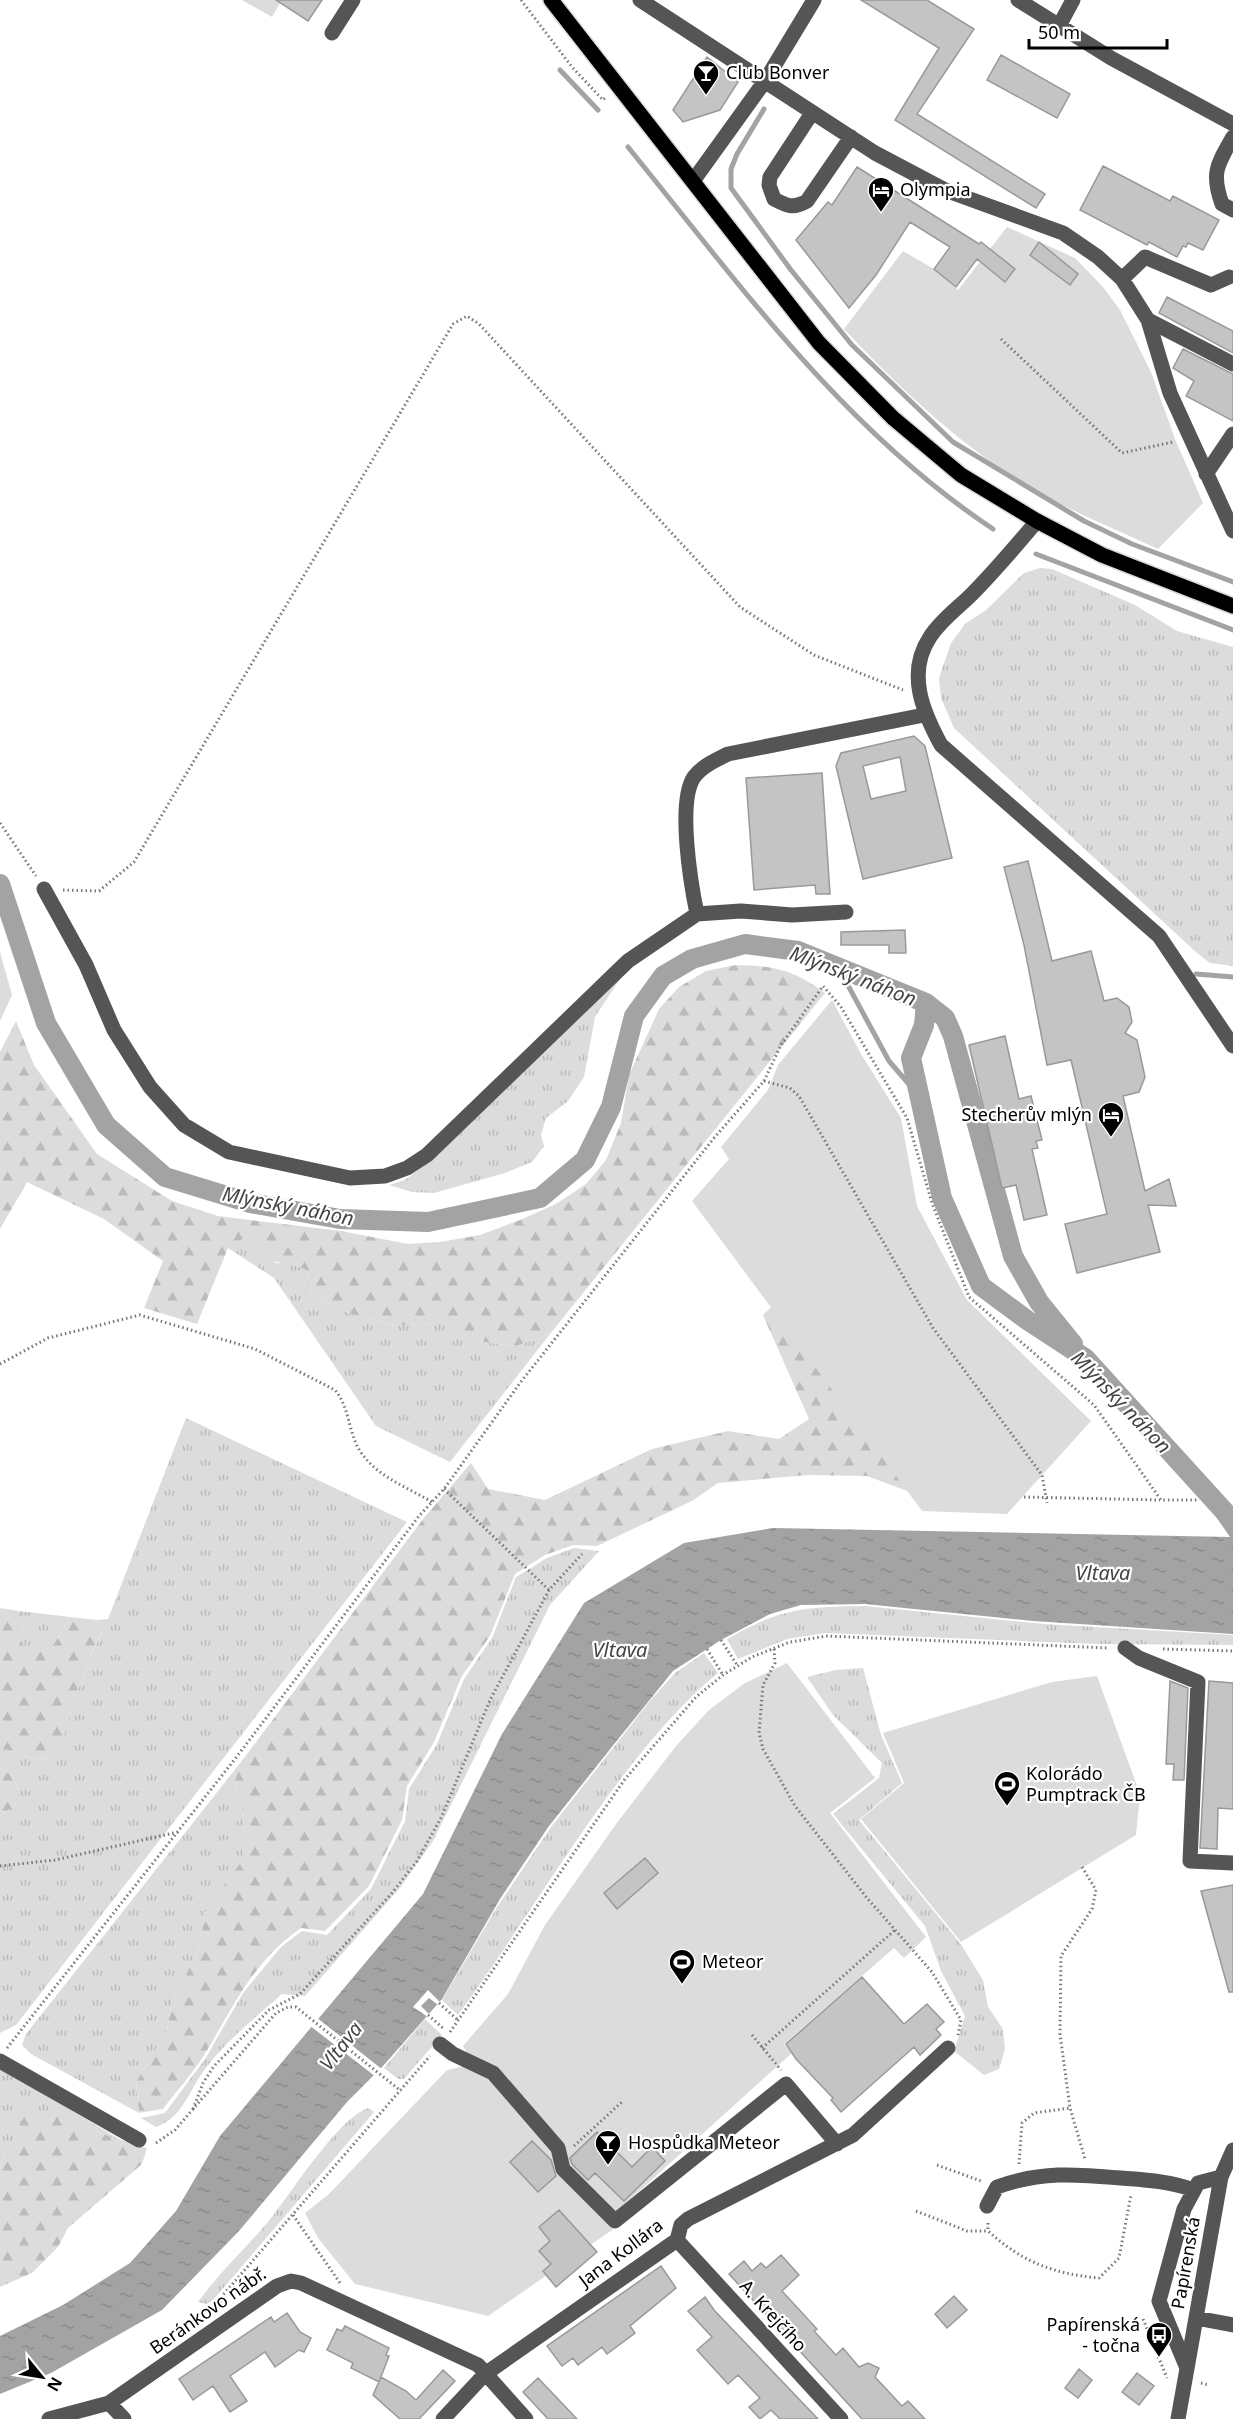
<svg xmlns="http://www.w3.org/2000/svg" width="1233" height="2419" font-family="'Noto Sans',sans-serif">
<defs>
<pattern id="grass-tufts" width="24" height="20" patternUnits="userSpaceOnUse" patternTransform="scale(1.5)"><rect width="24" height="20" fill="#dcdcdc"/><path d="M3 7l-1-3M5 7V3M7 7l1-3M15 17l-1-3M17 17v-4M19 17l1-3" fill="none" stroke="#bbb"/></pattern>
<pattern id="forest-firs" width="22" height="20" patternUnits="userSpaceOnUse" patternTransform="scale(1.5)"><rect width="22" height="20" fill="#dcdcdc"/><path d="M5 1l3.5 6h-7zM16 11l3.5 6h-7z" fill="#bbb"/></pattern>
<pattern id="water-ripples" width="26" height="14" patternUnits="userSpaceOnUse" patternTransform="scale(1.5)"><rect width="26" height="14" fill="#a3a3a3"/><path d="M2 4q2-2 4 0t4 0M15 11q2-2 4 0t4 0" fill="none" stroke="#8b8b8b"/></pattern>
</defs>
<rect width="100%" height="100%" fill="#fff"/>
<path fill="url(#grass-tufts)" d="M1040,568L1052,569L1135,605L1177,631L1233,647V966L1210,963L1197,953L954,728L941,698L939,678L951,643L966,623L985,611L1024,573Z
M626,970L595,1017L584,1077L568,1101L546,1118L541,1135L544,1146L532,1162L505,1173L434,1193L412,1192L389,1185L405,1180L442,1151Z
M252,1232L275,1263L298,1264L308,1271L311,1294L348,1313L398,1326L442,1322L476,1341L515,1346L550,1334L450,1462L376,1426L274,1278L228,1248Z
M186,1418L407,1522L16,2025L0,2033V1816L22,1800L13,1776L0,1768V1748C20,1752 28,1761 48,1758L70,1719V1700L84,1680L87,1662L102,1633L97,1620L108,1619Z
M574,1548L599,1551L550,1605L433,1841L399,1889L305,1996L282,1994C256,2017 226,2041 205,2069C189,2090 183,2118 156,2127L141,2118L165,2113L205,2059L243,1993L281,1947L302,1931L327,1935L371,1889L405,1821L409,1789L437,1744L464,1679L492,1638L516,1577L547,1558Z
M865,1606L1044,1624L1233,1635V1645L1097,1644L825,1633L787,1639L738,1659L727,1639C781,1608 805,1607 865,1606Z
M19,1611L70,1617L54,1644L40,1652L21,1648V1632L25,1620Z
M704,1653L718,1673C680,1704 649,1742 619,1781C562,1857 514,1938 458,2015L442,2000L497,1907L551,1827L649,1702L675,1673Z
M863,1668L881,1735L902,1783L859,1820L960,1943L983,1980L988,2007L1003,2029L1005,2049L999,2069L984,2075L954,2051L965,2016L941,1971L925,1926L833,1814L879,1778L882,1763L833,1715L807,1677L836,1670Z
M241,1762L234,1784L244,1815L243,1861L206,1910L198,1952L172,2001L167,2030L136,2082L139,2113L31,2054L22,2045L26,2034Z
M425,2019L442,2035L404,2079H398L384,2068Z
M0,2067L122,2141L96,2132L4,2153L0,2169Z
M368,2108L374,2112L214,2299L207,2304L198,2302C219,2273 245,2249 268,2222C291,2194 337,2119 368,2108Z"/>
<path fill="url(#forest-firs)" d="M736,965C774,966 793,969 825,993L550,1334L516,1346L476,1341L442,1322L398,1326L348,1313L311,1294L308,1271C293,1261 270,1267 259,1251C255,1246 254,1238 252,1233L228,1248L197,1324L144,1308L163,1261L104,1219L27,1182L0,1229V1052L16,1021L34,1065L97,1154L172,1201L218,1216L341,1231L408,1244L440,1242L480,1235L520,1220L556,1204L586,1184L606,1160L621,1123L629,1075L659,1009L679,987L706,971Z
M801,1279L937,1502L867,1476L808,1475L718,1483L692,1501L597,1546L573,1545L545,1555L515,1574L490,1636L462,1676L434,1742L407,1786L402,1820L369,1886L325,1931L301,1928C252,1962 233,2008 203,2057C191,2075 176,2092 163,2109L139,2113L136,2082L167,2030L172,2001L198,1952L206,1910L242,1861L244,1815L234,1784L241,1762L423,1519L471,1463L488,1489L545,1500L652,1449L728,1431L779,1439L809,1419L763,1315Z
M0,1608L19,1611L25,1620L21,1632L22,1648L40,1652L54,1644L70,1617L97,1620L102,1632L87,1662L84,1680L70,1700V1719L62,1742L48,1758C28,1761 20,1752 0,1748Z
M0,1768L13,1776L22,1800L0,1816Z
M57,2114L96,2132L147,2148L142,2164L68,2228L58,2247L32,2273L0,2287V2169L4,2153L25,2115Z"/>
<path fill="#dcdcdc" d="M242,0H282L272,17Z
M1007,227L1075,258L1103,287L1120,310L1151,372L1175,439L1203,503L1158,549C1122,532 1084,517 1049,498C971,456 904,393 844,329L903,251L934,269L958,290Z
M0,952L12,995L0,1021Z
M832,1000L861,1054L901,1118L917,1206L967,1300L1091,1421L1007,1514L922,1511L692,1201L729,1159L721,1147L768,1090L778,1065Z
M787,1663L875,1778L830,1813L926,1937L904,1958L894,1948L784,2044L792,2053L626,2203L612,2230L488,2316L355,2284L318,2238L305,2213L329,2194L447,2070L461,2067L467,2053L463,2046L508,1994L545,1925L616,1824L676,1746L709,1710L745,1683Z
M1097,1676L1140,1794L1136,1835L961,1942L861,1819L904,1783L883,1733L1052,1682Z"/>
<path fill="url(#water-ripples)" d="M1181,1466L1233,1509V1634L1033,1621L865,1604L801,1605L770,1614L721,1640L673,1671L619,1738L549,1826L500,1899L442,1999L383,2066L347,2102L239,2231L162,2310L51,2373L0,2394V2336L63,2305L130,2263L176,2211L220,2136L423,1894L502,1734L584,1603L684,1543L773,1528L1230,1537Z"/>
<path fill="#fff" d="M428,1990L441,2003L438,2005L429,1998L421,2006L430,2015L428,2017L413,2007Z
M316,2017L383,2070L376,2077L309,2025Z"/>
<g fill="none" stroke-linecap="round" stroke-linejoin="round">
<path stroke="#a3a3a3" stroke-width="5" d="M560,70L598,110
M764,109L737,154L731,169V188L791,270L852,345L953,442L1084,521L1132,544L1233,582
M628,147C740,285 844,430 993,529
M1036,554L1233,630
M838,967L889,1061L920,1097
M1196,974L1233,977"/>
<path stroke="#a3a3a3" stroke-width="20" d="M0,884L46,1023L106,1125L165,1177L250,1203L340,1219L428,1222L540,1198L585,1160L611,1107L634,1016L663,976L692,959L745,944L798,951L926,1003L924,1025L911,1058L942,1198L981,1286L1027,1320L1085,1358L1233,1521
M926,1003L945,1018L953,1036L1013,1256L1039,1302L1073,1344"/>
</g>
<path fill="#c4c4c4" stroke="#999" stroke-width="1.5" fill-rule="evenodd" d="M276,0H322L308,21Z
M861,0H927L974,29L917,114L1045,194L1036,208L895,120L939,48Z
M1001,55L1070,94L1057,118L987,80Z
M707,57L738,82L720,110L683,122L673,110Z
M1103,166L1170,201L1173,196L1219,220L1203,250L1188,243L1186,247L1183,246L1177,257L1149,242L1147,245L1080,210Z
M857,167L979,244L981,242L1015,269L1005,282L977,259L956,287L934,269L950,247L910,222L876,275L849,308L796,240L828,202L832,205Z
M1039,242L1078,274L1070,285L1030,255Z
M1167,297L1233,331V353L1159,313Z
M1183,349L1233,374V421L1186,396L1194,381L1173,368Z
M914,736L925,746L952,858L863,879L836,766L841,753ZM900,757L906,791L871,799L863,766Z
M822,773L830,894H816L815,885L754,890L746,778Z
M1028,861L1052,961L1091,951L1104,1001L1117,998L1129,1007L1132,1022L1125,1033L1137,1040L1145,1077L1139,1092L1123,1096L1145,1191L1169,1179L1176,1206L1148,1205L1160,1252L1077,1273L1065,1224L1107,1214L1071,1060L1047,1065L1024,945L1004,867Z
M905,930L906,953H889V945H841V932Z
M1005,1036L1019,1099L1031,1096L1042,1140L1036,1141L1038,1148L1032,1149L1047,1215L1024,1220L1016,1185L1002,1188L969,1045Z
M1170,1681L1188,1688L1184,1780H1173L1174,1764H1166Z
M1209,1681L1233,1683V1809L1218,1808L1217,1849L1200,1848Z
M645,1858L658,1873L617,1909L604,1893Z
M1233,1885V1992H1229L1201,1891Z
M862,1977L904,2024L927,2004L944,2022L936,2029L941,2035L920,2055L914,2047L841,2112L831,2100L833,2098L796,2059L786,2044Z
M597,2132L632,2167L652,2147L665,2161L624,2201L595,2173L588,2180L572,2164L570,2158Z
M532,2141L551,2160L556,2176L538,2192L510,2162Z
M559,2210L597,2252L556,2287L543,2271L551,2264L539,2251L550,2241L539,2227Z
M781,2255L799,2275L782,2291L817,2329L814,2331L836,2355L843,2348L859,2367L868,2363L879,2368L875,2377L902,2406L908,2401L925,2419H862L729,2274L744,2261L752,2271L761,2263L766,2268Z
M661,2266L676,2288L630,2326L635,2333L607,2354L602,2347L578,2365L573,2358L562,2366L547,2346Z
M954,2296L967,2310L947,2328L935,2314Z
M705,2297L714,2310L818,2419H780L771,2410L760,2419L749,2407L760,2398L738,2375L728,2384L697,2350L712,2337L688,2311Z
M287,2313L300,2332L311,2338L304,2352L299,2350L275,2367L265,2352L230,2376L247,2401L230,2412L213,2386L193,2400L179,2379L271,2317L274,2322Z
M345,2326L389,2348L386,2355L389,2356L379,2382L351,2368L353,2363L327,2350L337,2329L342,2331Z
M1079,2369L1092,2380L1078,2398L1065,2388Z
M443,2370L455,2381L419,2419H400L373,2395L381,2377L406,2391L416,2400Z
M1137,2373L1154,2386L1139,2405L1122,2392Z
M538,2378L577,2419H548L523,2392Z"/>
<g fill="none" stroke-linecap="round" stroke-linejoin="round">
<g stroke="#dbdbdb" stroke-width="18">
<path id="major" d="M551,0L819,343L893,418L961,475L1037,521L1102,555L1233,606"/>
</g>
<path stroke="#777" stroke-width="3" stroke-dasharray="1.5 3" stroke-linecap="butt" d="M521,0L572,67L603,100L606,97
M1001,339L1122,453L1173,442
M0,823L36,876
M63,890L99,891L134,862L453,324L467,316L479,324L740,607L814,655L903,690
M764,1081L781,1045L823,986L841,1007L907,1118L932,1203L969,1297L1094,1405L1161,1500H1198
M0,1364L48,1338L140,1315L255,1349L335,1390C350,1408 348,1432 360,1451C377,1477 407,1487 432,1502
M444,1489L549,1590
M1024,1497L1160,1500
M721,1640L737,1665
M707,1649L723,1675
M774,1649L775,1663L763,1685L759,1733L763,1749L795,1806L867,1898L932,1972L961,2020L958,2035
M1163,1649L1233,1651
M0,1866L55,1860L178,1832
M1082,1867L1096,1890L1092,1909L1061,1956L1060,2034L1070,2108L1085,2159
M439,2003L459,2021
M428,2015L443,2028
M450,2032L625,1779L696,1697L723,1675L752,1657L790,1642L826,1636L1108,1648
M752,2035L781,2070
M7,2048L235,1759L419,1516L444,1489L520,1383L714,1138L764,1081L790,1088L799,1096L933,1328L1042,1475L1047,1503
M762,2048L895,1930
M193,2109L203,2083L214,2066L269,2010L300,1994L392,1893L417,1861L442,1816L490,1700L549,1590L582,1554
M156,2143L175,2130L276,2013L288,2007H296L401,2091
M574,2146L623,2101
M1019,2164L1022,2123L1034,2113L1070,2108
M937,2165L981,2181
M916,2211L967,2231H988
M293,2215L340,2283
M988,2223V2231C1022,2262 1054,2274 1099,2278L1119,2258L1131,2195
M219,2307L223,2295L430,2056
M1143,2319L1167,2378
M1201,2383L1209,2385"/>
<path stroke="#555" stroke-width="15" d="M640,0L875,153L945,190L1063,233L1098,257L1122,279L1148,320L1170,393L1233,531
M1018,0L1111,58L1233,124
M1059,26L1073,0
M332,33L353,0
M812,113L770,177L769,185L774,199C787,206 793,209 807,201L851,137
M1233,137C1217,165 1211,173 1222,204L1233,210
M693,181L765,81L814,0
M1122,279L1145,257L1211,285L1229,277
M1148,320L1233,364
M1206,474L1233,434
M1037,521C1016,546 995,571 972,594C958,608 941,620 930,637C906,673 923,712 941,745L1159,936L1233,1046
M44,889L86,965L114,1030L150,1087L184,1125L229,1152L350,1178L385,1176L407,1168L427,1155L628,961L697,914L741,911L792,915L846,912
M697,914C691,885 677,802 694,777C702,766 716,760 728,754L924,715
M1125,1648L1139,1658L1198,1682L1190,1861L1233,1863
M440,2044L453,2054L493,2073L558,2148L563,2169L615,2221L786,2084L837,2144
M0,2061L139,2140
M987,2206L997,2187C1041,2171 1075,2174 1121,2178C1147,2180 1169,2181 1194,2190
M677,2240L841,2419
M1196,2318L1233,2325
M1187,2368L1159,2301L1184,2209L1198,2183L1221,2177
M109,2403L124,2419
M49,2419L109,2403L277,2286L291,2281L301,2283L478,2365L526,2419
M443,2419L485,2374L677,2240L681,2225L688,2219L853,2135L948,2048
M1178,2419L1221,2177L1233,2150"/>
<use href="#major" stroke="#000" stroke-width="15"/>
</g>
<defs>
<g id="bar-pin" transform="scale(1.35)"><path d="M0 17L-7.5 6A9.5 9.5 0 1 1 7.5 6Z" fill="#000" stroke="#fff"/><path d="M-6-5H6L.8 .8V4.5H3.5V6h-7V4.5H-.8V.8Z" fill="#fff"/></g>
<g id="hotel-pin" transform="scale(1.35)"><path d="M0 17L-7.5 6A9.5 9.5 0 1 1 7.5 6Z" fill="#000" stroke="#fff"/><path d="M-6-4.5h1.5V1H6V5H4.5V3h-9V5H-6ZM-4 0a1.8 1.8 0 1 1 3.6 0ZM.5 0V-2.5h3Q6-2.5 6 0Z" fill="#fff"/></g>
<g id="stadium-pin" transform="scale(1.35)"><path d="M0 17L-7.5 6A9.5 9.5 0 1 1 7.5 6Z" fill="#000" stroke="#fff"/><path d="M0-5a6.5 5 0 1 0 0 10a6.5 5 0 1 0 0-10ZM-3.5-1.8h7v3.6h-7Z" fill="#fff"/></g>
<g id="bus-pin" transform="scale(1.35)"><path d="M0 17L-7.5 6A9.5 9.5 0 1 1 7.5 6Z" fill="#000" stroke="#fff"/><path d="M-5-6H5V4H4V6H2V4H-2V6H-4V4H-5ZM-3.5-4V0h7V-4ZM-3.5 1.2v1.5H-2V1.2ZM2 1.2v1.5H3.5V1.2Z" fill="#fff"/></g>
</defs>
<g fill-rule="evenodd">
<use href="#bar-pin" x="706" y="73"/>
<use href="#hotel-pin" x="881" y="190"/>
<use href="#hotel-pin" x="1111" y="1115"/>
<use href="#stadium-pin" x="1007" y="1784"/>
<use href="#stadium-pin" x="682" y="1962"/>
<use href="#bar-pin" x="608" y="2143"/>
<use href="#bus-pin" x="1159" y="2335"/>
</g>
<g text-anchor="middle" stroke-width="4.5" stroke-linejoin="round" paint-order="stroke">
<g font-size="18" fill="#000" stroke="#fff" text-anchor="start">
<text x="726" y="79">Club Bonver</text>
<text x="900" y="196">Olympia</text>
<text x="1092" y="1121" text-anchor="end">Stecherův mlýn</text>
<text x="1026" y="1780">Kolorádo<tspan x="1026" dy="21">Pumptrack ČB</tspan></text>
<text x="702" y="1968">Meteor</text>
<text x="628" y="2149">Hospůdka Meteor</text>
<text x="1140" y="2331" text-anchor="end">Papírenská<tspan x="1140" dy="21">- točna</tspan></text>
</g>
<g font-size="18" fill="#000" stroke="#fff">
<text transform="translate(621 2253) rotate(-37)" y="6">Jana Kollára</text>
<text transform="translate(1186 2263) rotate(-80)" y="6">Papírenská</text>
<text transform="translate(208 2311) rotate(-35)" y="6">Beránkovo nábř.</text>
<text transform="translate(773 2316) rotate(48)" y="6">A. Krejčího</text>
</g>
<g font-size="20" font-style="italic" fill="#444" stroke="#fff">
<text transform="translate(853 976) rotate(21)" y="7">Mlýnský náhon</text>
<text transform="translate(288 1206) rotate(11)" y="7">Mlýnský náhon</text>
<text transform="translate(1121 1402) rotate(46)" y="7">Mlýnský náhon</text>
<text x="1103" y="1580">Vltava</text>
<text x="620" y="1657">Vltava</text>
<text transform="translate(341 2046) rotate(-52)" y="7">Vltava</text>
</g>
</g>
<g transform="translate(42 2377) rotate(120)" stroke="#ffffff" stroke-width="4.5" paint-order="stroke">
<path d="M0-4.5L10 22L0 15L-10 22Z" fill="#000000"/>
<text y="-9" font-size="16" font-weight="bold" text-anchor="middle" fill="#000000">N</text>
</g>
<path d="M1029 39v9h138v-9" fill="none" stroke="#000000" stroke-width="3"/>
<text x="1038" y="39" font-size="18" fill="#000000" stroke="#ffffff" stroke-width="4.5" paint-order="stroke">50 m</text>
</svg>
